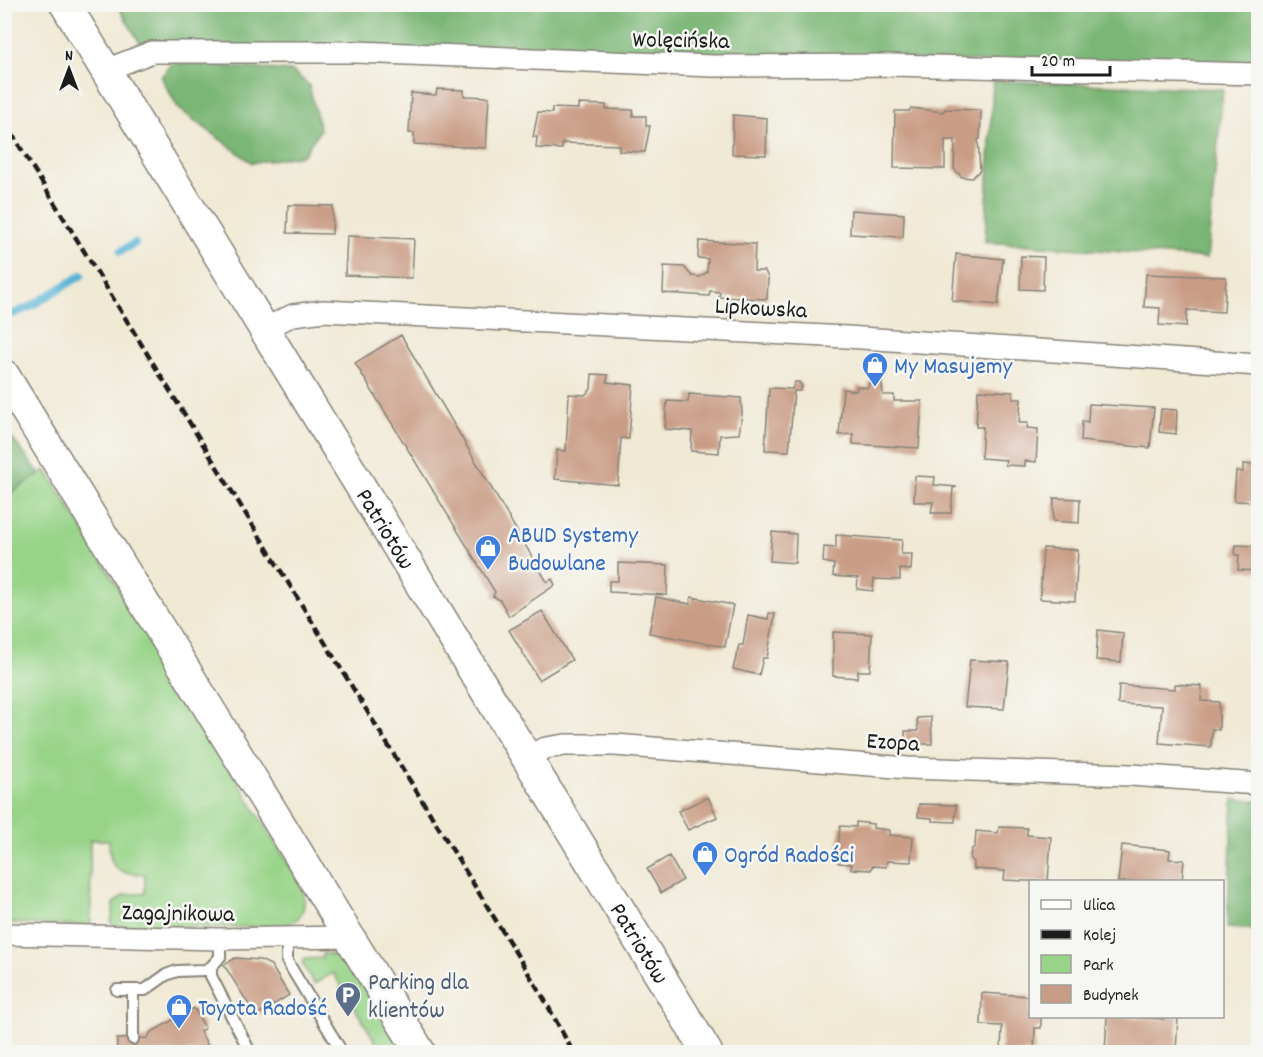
<svg xmlns="http://www.w3.org/2000/svg" width="1263" height="1057" font-family="Dekko,sans-serif">
<rect width="100%" height="100%" fill="#f6f6f2"/>
<filter id="ink" filterUnits="userSpaceOnUse"><feTurbulence type="fractalNoise" baseFrequency=".0167" numOctaves="2"/><feDisplacementMap in="SourceGraphic" scale="12" xChannelSelector="R" yChannelSelector="G"/><feConvolveMatrix kernelMatrix="1 2 1 2 8 2 1 2 1" color-interpolation-filters="sRGB"/></filter>
<filter id="wash" filterUnits="userSpaceOnUse"><feTurbulence type="fractalNoise" baseFrequency=".008" numOctaves="4" result="noise"/><feDisplacementMap in="SourceGraphic" scale="24" xChannelSelector="R" yChannelSelector="G"/><feGaussianBlur stdDeviation="1.35" result="paint"/><feColorMatrix in="noise" values="0 0 0 0 0 0 0 0 0 0 0 0 0 0 0 0 0 1.4 0 .05"/><feComposite in="paint" operator="in"/></filter>
<g filter="url(#wash)">
<rect width="100%" height="100%" fill="#f0e9d4"/>
<path fill="#98d488" stroke="#5a7852" stroke-width="1.5" d="M46,470L300,883C310,907 302,925 275,927L114,926L111,923L114,903L124,895L145,893V874C115,873 110,870 109,840H90L91,923L88,926L5,923V496Z
M323,953L342,957L348,962L404,1052H382L333,973L314,984L302,963L304,959L322,958Z"/>
<path fill="#7ab674" stroke="#4b6948" stroke-width="1.5" d="M117,5H1258V66L683,57L140,43Z
M172,63L292,71L309,85L320,130L303,155L252,163L178,108L161,77Z
M993,81L1223,89L1207,258L985,242Z
M5,429L40,474L5,496H4Z
M1233,799L1258,801V930L1227,928Z"/>
<g fill="none" stroke-linecap="round" stroke-linejoin="round">
<path stroke="#59b4d6" stroke-width="8" d="M121,251L135,243
M4,317L28,308L82,275"/>
</g>
<g id="blocks">
<path fill="#c99c85" d="M437,89L464,90V96L489,97L486,148L414,144V133H409L411,93L436,95Z
M578,104L606,105V109L633,110V116H646V126H650L645,152L619,151V145L562,143V149L536,148L537,137H533L538,112L552,113V108L578,109Z
M911,108L943,112L945,109L981,110L980,139H978L980,170L972,178L962,177L954,169L955,140H945V169L894,168L895,111H909Z
M733,115L767,118L766,155L732,154Z
M288,205L333,206L332,234L287,233Z
M851,210L904,214L903,237L850,234Z
M347,236L414,239L412,278L345,275Z
M699,241L755,244L754,271H765L768,278L767,299L719,297L720,292L710,291L709,296L663,293L664,266L684,267L692,276L700,277L707,272L708,259L698,258Z
M956,254L1003,259L998,305L952,301Z
M1021,256L1044,257L1043,290L1020,289Z
M1146,274L1226,277L1224,312L1187,310L1186,327L1159,325L1160,308L1144,307Z
M401,335L547,582L552,579L555,585L509,616L500,600L493,596L495,592L355,363Z
M592,374L608,375L607,382L633,385L629,439L621,438L618,485L555,479L557,450L566,451L569,394L585,395L591,389Z
M875,380L882,383L883,395H894V401H922L919,448L853,444V434L839,435L843,389L856,391L857,386L868,388L869,383Z
M795,382H799L802,386L800,391H794L789,451L765,450L769,388L792,389Z
M978,390L1013,392V399H1021L1019,423H1028L1027,428L1038,429L1036,462L1025,461V466L1005,465L1006,460L981,458L983,427H976Z
M689,394L741,398L742,414L739,434L720,435L719,453L691,451L692,431L665,429L667,401L688,402Z
M1089,404L1154,408L1150,448L1081,441L1082,421L1088,422Z
M1161,409L1177,410L1176,434L1159,432Z
M1243,464L1256,465L1258,502L1234,501L1236,471L1243,472Z
M915,476L935,477L934,485L957,487L953,488L951,513H931L933,502H914Z
M1054,498L1080,499L1079,523L1053,521Z
M772,532L796,534L795,563L770,561Z
M836,535L902,540L901,554H912L911,570L900,569V580L874,579L873,591L857,589L858,578L833,576L834,564L823,562L824,547L836,548Z
M1236,545L1258,546V571L1238,570L1239,555H1235Z
M1043,548L1078,550L1075,601L1040,599Z
M618,563L668,565L667,595L609,592V581H618Z
M656,597L690,604L691,597L733,605L725,647L649,633Z
M542,611L572,660L539,680L509,630Z
M769,613L775,614L774,620L767,658H763L759,675L733,669L739,645H743L748,615L768,619Z
M1098,630L1123,633L1121,662L1096,660Z
M833,632L872,634L870,671H858L857,678L833,676Z
M970,660L1009,662L1004,709L965,707Z
M1175,684L1202,686L1201,701L1219,702V730L1212,729L1211,747L1159,743L1162,706L1118,704L1119,685L1175,689Z
M931,717L932,744H905V731H918L917,718Z
M708,797L717,817L688,830L678,811Z
M919,804L956,805L955,822L932,821V818L918,817Z
M856,822L873,824V828L889,830V835L913,837L911,862L887,861L886,867L872,866L871,870L851,869L852,864L839,863L837,861L840,826L856,827Z
M999,827L1027,828V835L1051,837L1048,882L1004,880L1005,871L974,869V862L970,858L971,850L975,846L976,831L998,833Z
M1122,845L1170,850L1169,859L1184,860L1182,882H1118Z
M669,856L683,880L661,893L647,869Z
M235,958L260,960L271,965L289,995L256,1016L224,965Z
M982,993L1030,996V1016H1041V1028H1035L1034,1052H1001L1002,1026L981,1025Z
M194,1008L205,1028L200,1031L211,1052H117V1039L148,1038L150,1033Z
M1107,1016L1164,1019V1016H1178L1176,1052H1105Z"/>
</g>
</g>
<g filter="url(#ink)">
<use href="#blocks" fill-opacity="0" stroke="#868278" stroke-width="1.5"/>
<g fill="none" stroke-linecap="round" stroke-linejoin="round">
<g stroke="#868278" stroke-width="14">
<path id="service" d="M220,939V957L211,967V976L250,1052
M287,939V961L342,1052
M117,990H145L166,975L177,971L205,970L211,967
M133,990V1039"/>
</g>
<g stroke="#868278" stroke-width="24">
<path id="minor" d="M106,70L152,52H356L713,66L891,65L1258,74
M264,329L293,315L324,311L847,337L1258,365
M525,757L546,748L565,745H615L908,768L1131,775L1258,784
M4,934L220,939L350,937"/>
</g>
<g stroke="#868278" stroke-width="33">
<g id="secondary">
<path id="s1" d="M65,4L707,1052"/>
<path d="M4,375L420,1052"/>
</g>
</g>
<use href="#service" stroke="#fff" stroke-width="10"/>
<use href="#minor" stroke="#fff" stroke-width="21"/>
<use href="#secondary" stroke="#fff" stroke-width="30"/>
<path stroke="#1c1c1c" stroke-width="4.5" stroke-dasharray="9 4.5" stroke-linecap="butt" d="M4,121L543,997L573,1052"/>
</g>
</g>
<defs>
<g id="shop-pin" transform="scale(1.35)"><path d="M0 17L-7.5 6A9.5 9.5 0 1 1 7.5 6Z" fill="#3f7fe0" stroke="#f6f6f2"/><path d="M-5-2.5h2.3a2.7 3.5 0 0 1 5.4 0H5L5.5 6h-11ZM-1.5-2.5h3a1.5 2.3 0 0 0-3 0Z" fill="#fff"/></g>
<g id="parking-pin" transform="scale(1.35)"><path d="M0 17L-7.5 6A9.5 9.5 0 1 1 7.5 6Z" fill="#5c6f8a" stroke="#f6f6f2"/><path d="M-3.5-5.5H1a3.5 3.5 0 0 1 0 7H-1V5.5H-3.5ZM-1-3.4V-.6H.8a1.4 1.4 0 0 0 0-2.8Z" fill="#fff"/></g>
</defs>
<g fill-rule="evenodd">
<use href="#shop-pin" x="875" y="365"/>
<use href="#shop-pin" x="488" y="548"/>
<use href="#shop-pin" x="705" y="854"/>
<use href="#parking-pin" x="348" y="995"/>
<use href="#shop-pin" x="179" y="1007"/>
</g>
<g text-anchor="middle" stroke-width="5" stroke-linejoin="round" paint-order="stroke">
<g font-size="24" fill="#1c1c1c" stroke="#f6f6f2">
<text transform="translate(681 39) rotate(1)" y="8">Wolęcińska</text>
<text transform="translate(761 307) rotate(3)" y="8">Lipkowska</text>
<text dy="8" stroke="none"><textPath href="#s1" startOffset="615">Patriotów</textPath></text>
<text transform="translate(893 741) rotate(4)" y="8">Ezopa</text>
<text transform="translate(178 912) rotate(1)" y="8">Zagajnikowa</text>
<text dy="8" stroke="none"><textPath href="#s1" startOffset="1101">Patriotów</textPath></text>
</g>
<g font-size="24" fill="#366cbe" stroke="#f6f6f2" text-anchor="start">
<text x="894" y="373">My Masujemy</text>
<text x="508" y="542">ABUD Systemy<tspan x="508" dy="28">Budowlane</tspan></text>
<text x="724" y="862">Ogród Radości</text>
<text x="198" y="1015">Toyota Radość</text>
</g>
<g font-size="24" fill="#4e5e75" stroke="#f6f6f2" text-anchor="start">
<text x="368" y="989">Parking dla<tspan x="368" dy="28">klientów</tspan></text>
</g>
</g>
<rect width="1263" height="1057" fill="none" stroke="#f6f6f2" stroke-width="24"/>
<rect x="1029" y="880" width="195" height="138" fill="#f6f6f2" stroke="#9f9f9c" stroke-width="1.5"/>
<rect x="1041" y="900" width="30" height="9" fill="#ffffff" stroke="#9f9f9c" stroke-width="1.5"/>
<text x="1083" y="910" font-size="18" fill="#1c1c1c">Ulica</text>
<rect x="1041" y="930" width="30" height="9" fill="#1c1c1c" stroke="#9f9f9c" stroke-width="1.5"/>
<text x="1083" y="940" font-size="18" fill="#1c1c1c">Kolej</text>
<rect x="1041" y="955" width="30" height="18" fill="#98d488" stroke="#9f9f9c" stroke-width="1.5"/>
<text x="1083" y="970" font-size="18" fill="#1c1c1c">Park</text>
<rect x="1041" y="985" width="30" height="18" fill="#c99c85" stroke="#9f9f9c" stroke-width="1.5"/>
<text x="1083" y="1000" font-size="18" fill="#1c1c1c">Budynek</text>
<g transform="translate(69 69)" stroke="#f6f6f2" stroke-width="4.5" paint-order="stroke">
<path d="M0-4.5L10 22L0 15L-10 22Z" fill="#1c1c1c"/>
<text y="-9" font-size="16" font-weight="bold" text-anchor="middle" fill="#1c1c1c">N</text>
</g>
<path d="M1032 66v9h78v-9" fill="none" stroke="#1c1c1c" stroke-width="3"/>
<text x="1041" y="66" font-size="18" fill="#1c1c1c" stroke="#f6f6f2" stroke-width="4.5" paint-order="stroke">20 m</text>
</svg>
